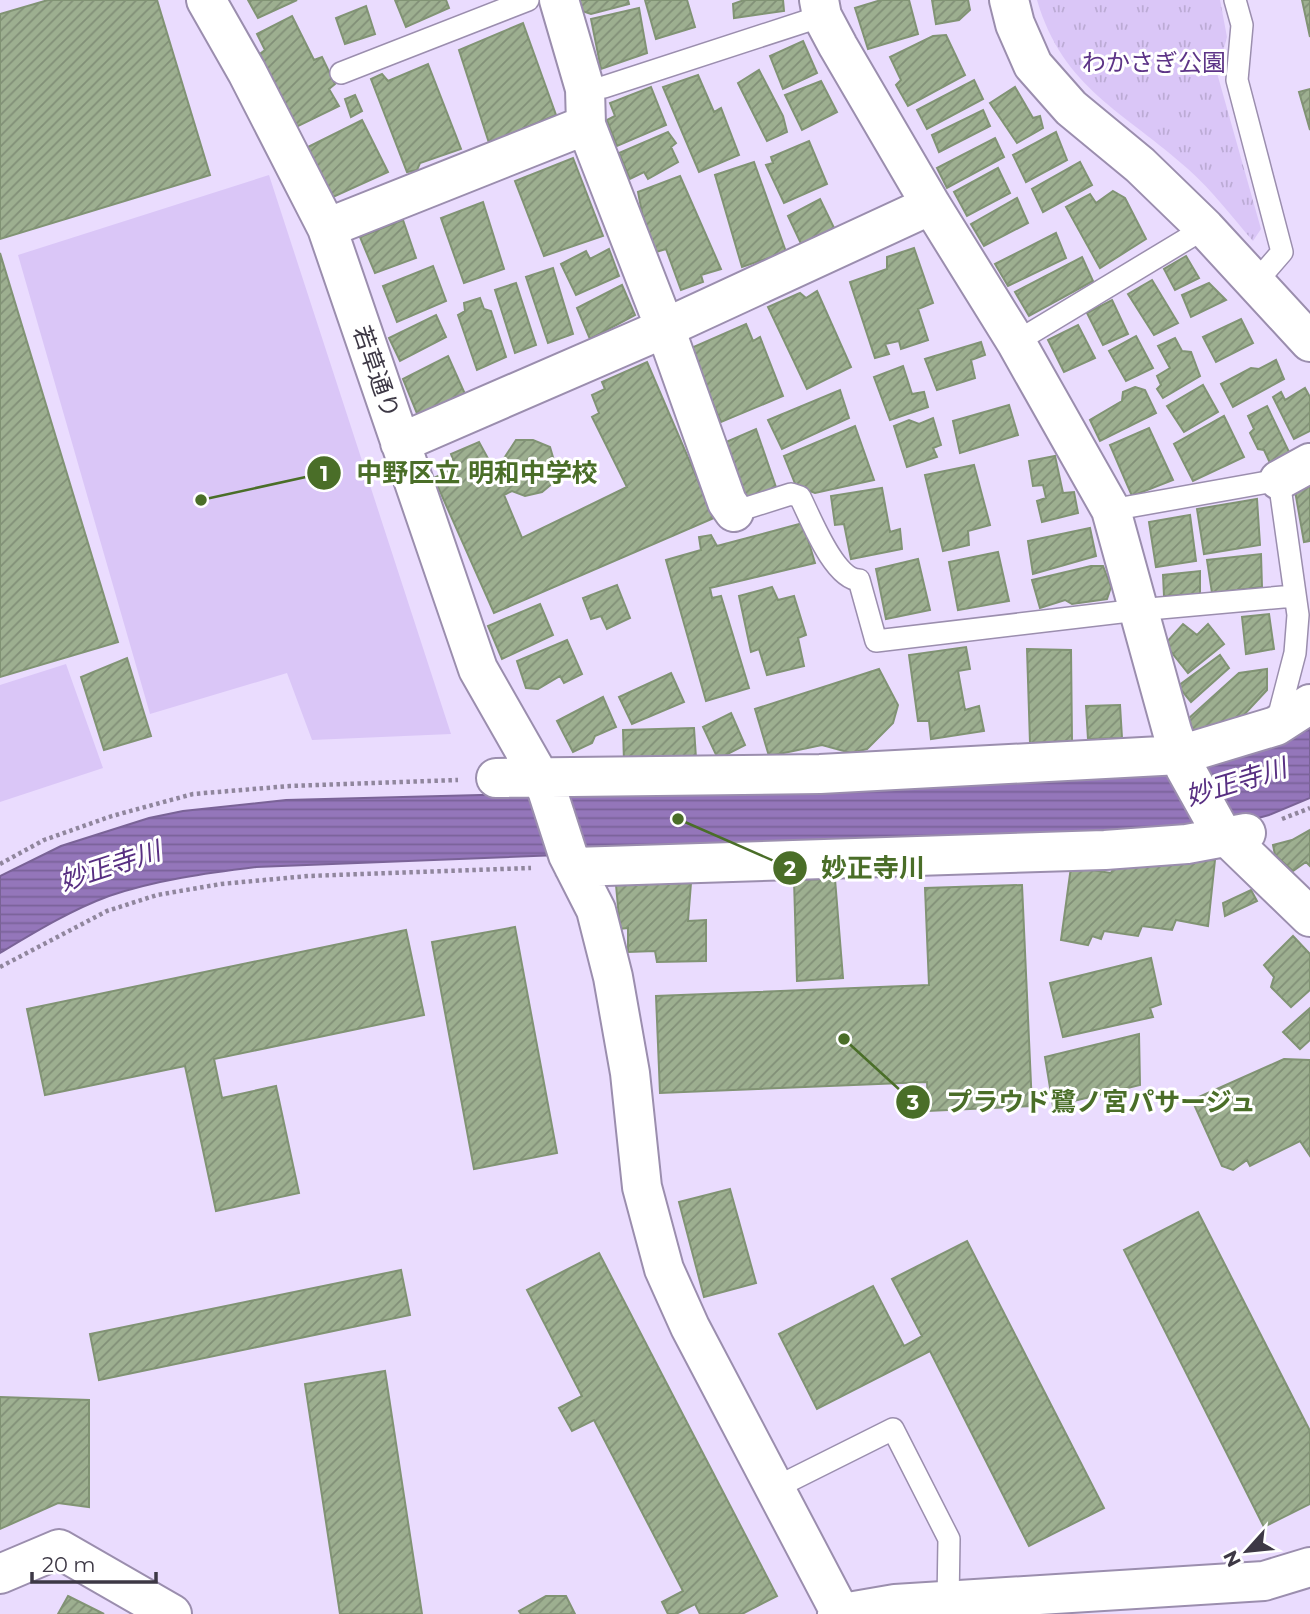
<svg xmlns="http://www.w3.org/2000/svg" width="1310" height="1614" font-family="Montserrat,'Noto Sans JP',sans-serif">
<defs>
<pattern id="park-tufts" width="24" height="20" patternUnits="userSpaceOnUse" patternTransform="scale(1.75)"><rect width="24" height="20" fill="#dac6f7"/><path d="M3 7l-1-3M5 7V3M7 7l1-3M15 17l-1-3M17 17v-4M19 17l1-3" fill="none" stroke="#bcabd5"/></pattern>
<pattern id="water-rules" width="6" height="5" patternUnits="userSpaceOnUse" patternTransform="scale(1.75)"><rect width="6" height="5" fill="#9476ba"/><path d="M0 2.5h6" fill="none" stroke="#7a6299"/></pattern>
<pattern id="building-hatch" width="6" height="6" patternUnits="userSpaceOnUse" patternTransform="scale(1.75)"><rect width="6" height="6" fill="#9daf90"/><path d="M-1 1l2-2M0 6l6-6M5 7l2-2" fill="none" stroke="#818f77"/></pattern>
</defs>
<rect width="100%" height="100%" fill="#eadcfe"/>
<path fill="#dac6f7" d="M269,175L451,734L312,740L287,673L150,714L18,255Z
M66,664L103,768L0,802V685Z"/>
<path fill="url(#park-tufts)" d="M1037,0H1220L1227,37L1217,73L1261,229L1253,241C1232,217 1212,190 1188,169C1125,112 1063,89 1037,0Z"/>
<path fill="url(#water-rules)" stroke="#7a6397" stroke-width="2" d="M1310,721V798L1269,815L1219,829L256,867C207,873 156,880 109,896C71,910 35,932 0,953V876L61,846L149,818L183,811L286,800L785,787Z"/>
<path fill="url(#building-hatch)" stroke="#819374" stroke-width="2" d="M48,0H157L210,175L0,239V14Z
M248,0H297L258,18Z
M395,0H446L449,8L406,27Z
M579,0H628L629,4L591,14L582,11Z
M645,0H687L695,27L656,39Z
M744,0H783L784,11L734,18L733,4Z
M881,0H909L918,34L868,49L855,8Z
M932,0H968L970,10L959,20L936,24Z
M1302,0H1310V37Z
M366,6L375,34L345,44L336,18Z
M639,8L647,53L601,69L591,19Z
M292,16L314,60L322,57L335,84L329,89L339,106L292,129L257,56L265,50L257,34Z
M523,23L556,115L489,143L459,50Z
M946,35L965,75L908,106L896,85L901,80L890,57L933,36Z
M803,41L817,73L783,89L770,56Z
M428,64L461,149L420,163L417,170L407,172L371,79L382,74L388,81Z
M759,70L783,116L787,132L767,141L738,83Z
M698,75L714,112L721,108L739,155L699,172L663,87Z
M974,80L983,99L927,129L917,110Z
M821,81L837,112L802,130L785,95Z
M651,87L666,125L617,146L607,120L615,116L610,103Z
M1015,87L1033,118L1040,116L1043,128L1017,143L990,103Z
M1310,89V130L1299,92Z
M355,95L362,111L351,117L345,99Z
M983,110L990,126L939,152L932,135Z
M362,120L388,172L333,197L306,148Z
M668,132L676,143L671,147L678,162L648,179L644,172L630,179L619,153Z
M1056,132L1067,160L1026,182L1013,155Z
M995,138L1004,157L947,188L937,168Z
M809,141L827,184L784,203L766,165L773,163L771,157Z
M573,158L603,236L544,256L515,181Z
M754,162L786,252L742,267L715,175Z
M1080,162L1092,185L1043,212L1032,189Z
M998,168L1010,193L967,216L954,192Z
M680,176L721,269L701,275L703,282L681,290L666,249L656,252L644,223L638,192Z
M1113,191L1125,198L1146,239L1100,268L1066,207L1090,194L1096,203Z
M1017,198L1028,223L984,246L971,224Z
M820,199L836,232L803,248L788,216Z
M483,202L504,269L464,283L441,218Z
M403,220L416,258L375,273L360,237Z
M1056,233L1066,258L1008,286L995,264Z
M914,248L933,303L918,309L928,340L901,349L899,341L885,344L889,354L875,358L850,282L887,269V257Z
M609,249L619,276L576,295L561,264L586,251L590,259Z
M0,253L118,642L0,677Z
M1186,256L1199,278L1175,290L1164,269Z
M1082,257L1093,281L1029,316L1015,292Z
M433,266L446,301L397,322L383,286Z
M553,268L573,334L548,343L526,277Z
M1152,280L1178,323L1154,335L1128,294Z
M516,283L536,345L515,353L495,290Z
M1209,283L1226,300L1191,317L1182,295Z
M622,285L635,315L590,339L577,308Z
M817,291L851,367L807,389L768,307L800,293L806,298Z
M480,298L484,309L491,311L506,357L477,370L458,315L465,311L464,303Z
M1112,300L1128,334L1103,345L1087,313Z
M436,315L446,337L400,361L389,338Z
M1241,319L1253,343L1216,362L1203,337Z
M746,324L753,341L760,337L783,396L721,422L689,349Z
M1078,325L1095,358L1064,372L1048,340Z
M1136,336L1153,368L1126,381L1109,351Z
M1175,338L1182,351L1191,352L1200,376L1163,398L1157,389L1161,385L1157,376L1170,368L1158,346Z
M981,342L985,355L971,360L975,378L937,390L925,359Z
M448,356L465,394L418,416L403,379Z
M1276,360L1284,379L1233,407L1221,384L1251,368L1259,369Z
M647,362L714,518L494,613L434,478L456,467L451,454L479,442L491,464L499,466L516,440H533L550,447L555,464L554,482L542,492L525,496L512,491L504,495L522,538L627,487L592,417L599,413L592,395L605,389L602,382Z
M903,366L912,394L924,392L928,407L890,420L874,377Z
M1203,385L1218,412L1184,432L1167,406Z
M1135,387L1145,390L1156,413L1100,441L1090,420L1122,401L1123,392Z
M1305,388L1310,397V431L1294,439L1273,397L1281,392L1285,400Z
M840,390L849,418L782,449L768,420Z
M1009,405L1018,435L960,453L953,421Z
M1267,406L1290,454L1271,465L1264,450L1258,449L1250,433L1254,429L1248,416Z
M1224,416L1244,457L1193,481L1174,444Z
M933,418L941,445L933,448L937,457L907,467L894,426L909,420L919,424Z
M855,426L874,480L815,493L796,486L784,456Z
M1149,428L1173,480L1132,496L1110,445Z
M756,429L777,490L737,502L719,445Z
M1055,456L1063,493L1074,492L1078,513L1042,522L1037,501L1046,498L1043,485L1033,486L1029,461Z
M974,465L990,525L968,531L969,545L943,551L925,475Z
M1310,486V541L1304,542L1295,491Z
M882,488L890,532L900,529L902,549L851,559L844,524L835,525L831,496Z
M1257,499L1260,545L1204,554L1197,509Z
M1190,515L1196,561L1156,567L1149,522Z
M803,523L815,563L710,588L712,598L721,596L749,688L706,701L666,560L701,550L699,537L711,535L717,546Z
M1090,528L1096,556L1033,574L1028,541Z
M998,552L1009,601L958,610L949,562Z
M1261,554L1262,587L1212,593L1207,560Z
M918,559L930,610L886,619L876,569Z
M1091,566H1103L1111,587L1107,599L1072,604L1065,600L1040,608L1032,580Z
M1200,571V594L1164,596L1163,575Z
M617,585L630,618L607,629L601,616L591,619L583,598Z
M772,587L778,600L794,596L806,635L798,638L804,666L767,675L759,649L751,652L739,596Z
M540,604L553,635L502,659L488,626Z
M1269,614L1274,649L1246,654L1242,617Z
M1183,624L1197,635L1208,624L1224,644L1188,673L1165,644Z
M567,640L582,674L564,683L560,676L538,689L526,688L517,661Z
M966,647L970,669L958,671L965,710L979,706L984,731L931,739L929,721H918L909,655Z
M1027,649L1071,650L1072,741L1030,743Z
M1220,655L1229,668L1191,702L1178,686Z
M127,658L151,736L104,750L81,677Z
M879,669L898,705L893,723L867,749L851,753L822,745L769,756L755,709Z
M1267,669V690L1228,732L1196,745L1189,718L1239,673Z
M671,673L684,702L632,724L619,697Z
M603,697L616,727L595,736L592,743L573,752L557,721Z
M1120,705L1122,738L1088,739L1086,706Z
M731,713L745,745L718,759L703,727Z
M694,728L696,758L624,761L623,730Z
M1310,830V866L1306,862L1293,871L1275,855L1273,845L1292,840Z
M1215,860L1208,926L1176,920L1172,930L1142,926L1138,936L1104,931L1101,939L1092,936L1088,945L1061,940L1071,867L1111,873L1116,864Z
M835,879L843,978L797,981L794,880Z
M691,883L688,921L706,920V961L657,962L655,951L628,952V928L620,929L616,885Z
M1022,885L1032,1106L928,1111L927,1082L660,1093L656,996L929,985L925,888Z
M1251,890L1257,901L1225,916L1223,903Z
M515,927L557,1153L474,1169L432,942Z
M406,930L424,1015L214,1059L222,1098L276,1086L299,1193L216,1211L185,1066L45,1095L27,1009Z
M1293,936L1310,954V990L1291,1007L1271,987L1274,977L1264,965Z
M1151,958L1161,1004L1150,1008L1153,1017L1063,1037L1050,983Z
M1310,1008V1040L1300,1049L1283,1032Z
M1139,1034L1140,1085L1053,1106L1045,1057Z
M1284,1059L1310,1060V1156L1300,1141L1250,1166L1247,1160L1233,1170L1222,1166L1192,1100Z
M730,1189L756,1283L704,1297L679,1202Z
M1198,1212L1310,1431V1504L1264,1527L1124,1250Z
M967,1241L1104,1508L1029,1546L930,1351L817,1409L779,1334L873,1286L904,1346L922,1336L892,1279Z
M599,1253L777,1596L742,1614H700L695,1604L676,1614H668L662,1602L683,1591L594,1420L572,1431L559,1408L582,1396L527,1290Z
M401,1270L410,1315L99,1380L90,1334Z
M385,1371L422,1614H340L305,1384Z
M0,1397L89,1400V1507L58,1503L0,1529Z
M68,1596L104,1614H58Z
M546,1596H566L575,1614H521L519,1611Z"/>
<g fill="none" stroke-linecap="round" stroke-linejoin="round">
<g stroke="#9b8eae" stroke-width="24">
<path id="service" d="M1235,0L1242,25L1237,80L1282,252L1256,282
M341,73L528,0
M585,89L604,87L822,16
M1016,342L1205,228
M1111,510L1279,480L1298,615L1295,653L1276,726
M734,512L791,494L800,497C811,519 834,579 859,580L876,641L1138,610L1294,596
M775,1488L893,1429L949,1539L948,1603"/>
</g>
<g stroke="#9b8eae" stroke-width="42">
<path id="minor" d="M206,0L247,72L327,228L478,669L547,790L568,855L596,910L613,977L630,1073L642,1187L664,1269L690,1327L841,1614
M559,0L585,89L586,125L665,328L727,502L734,512
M819,0L822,16L838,46L931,205L1016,342L1111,510L1172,731L1185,768L1219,829L1310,917
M1009,0L1015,24L1033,65L1071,108L1140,165L1205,228L1310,342
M327,228L586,125
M400,443L665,328L931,205
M1279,480L1310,463
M496,778L820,774L1180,755L1276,726L1310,704
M574,867L1105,850L1187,844L1246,833
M0,1574L59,1549L172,1614
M837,1614L895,1604L1264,1581L1310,1567"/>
</g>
<path stroke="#90869d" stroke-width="4.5" stroke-dasharray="3.5 3.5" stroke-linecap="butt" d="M1282,819L1310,808
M0,864L44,840L112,816L193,794L290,786L458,780
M0,967L107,911L157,895L221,884L308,876L531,868"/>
<use href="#service" stroke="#fff" stroke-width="21"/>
<use href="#minor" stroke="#fff" stroke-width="38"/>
</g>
<g text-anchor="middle" stroke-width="6" stroke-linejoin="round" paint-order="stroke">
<g font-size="24" fill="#5d3487" stroke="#fff">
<text x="1154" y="71">わかさぎ公園</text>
</g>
<g font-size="24" fill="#3d3845" stroke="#fff">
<text transform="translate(376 372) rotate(71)" y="8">若草通り</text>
</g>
<g font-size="26" font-style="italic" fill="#582f82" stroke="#fff">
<text transform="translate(1236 782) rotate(-17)" y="9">妙正寺川</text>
<text transform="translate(110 866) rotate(-18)" y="9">妙正寺川</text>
</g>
</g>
<path fill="none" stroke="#4a6e28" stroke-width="2.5" d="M201 500L324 473M678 819L790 868M844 1039L913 1102"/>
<g fill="#4a6e28" stroke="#fff" stroke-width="2.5">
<circle cx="201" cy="500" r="7"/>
<circle cx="678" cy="819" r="7"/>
<circle cx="844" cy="1039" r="7"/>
<circle cx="324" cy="473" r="18"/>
<circle cx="790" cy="868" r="18"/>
<circle cx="913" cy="1102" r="18"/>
</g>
<g font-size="21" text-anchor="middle" font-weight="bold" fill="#fff">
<text x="324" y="481">1</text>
<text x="790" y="876">2</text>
<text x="913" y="1110">3</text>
</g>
<g font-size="26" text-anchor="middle" font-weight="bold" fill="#4a6e28" stroke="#fff" stroke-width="6" stroke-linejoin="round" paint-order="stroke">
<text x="477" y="482">中野区立 明和中学校</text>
<text x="873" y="877">妙正寺川</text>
<text x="1101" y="1111">プラウド鷺ノ宮パサージュ</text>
</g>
<g transform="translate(1247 1551) rotate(243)" stroke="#ffffff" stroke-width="5" paint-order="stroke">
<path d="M0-5L12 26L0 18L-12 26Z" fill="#3d3845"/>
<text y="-10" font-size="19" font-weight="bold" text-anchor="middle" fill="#3d3845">N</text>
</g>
<path d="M32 1572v10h124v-10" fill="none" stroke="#3d3845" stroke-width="3.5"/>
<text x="42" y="1572" font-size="21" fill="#3d3845" stroke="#ffffff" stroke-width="5" paint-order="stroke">20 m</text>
</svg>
